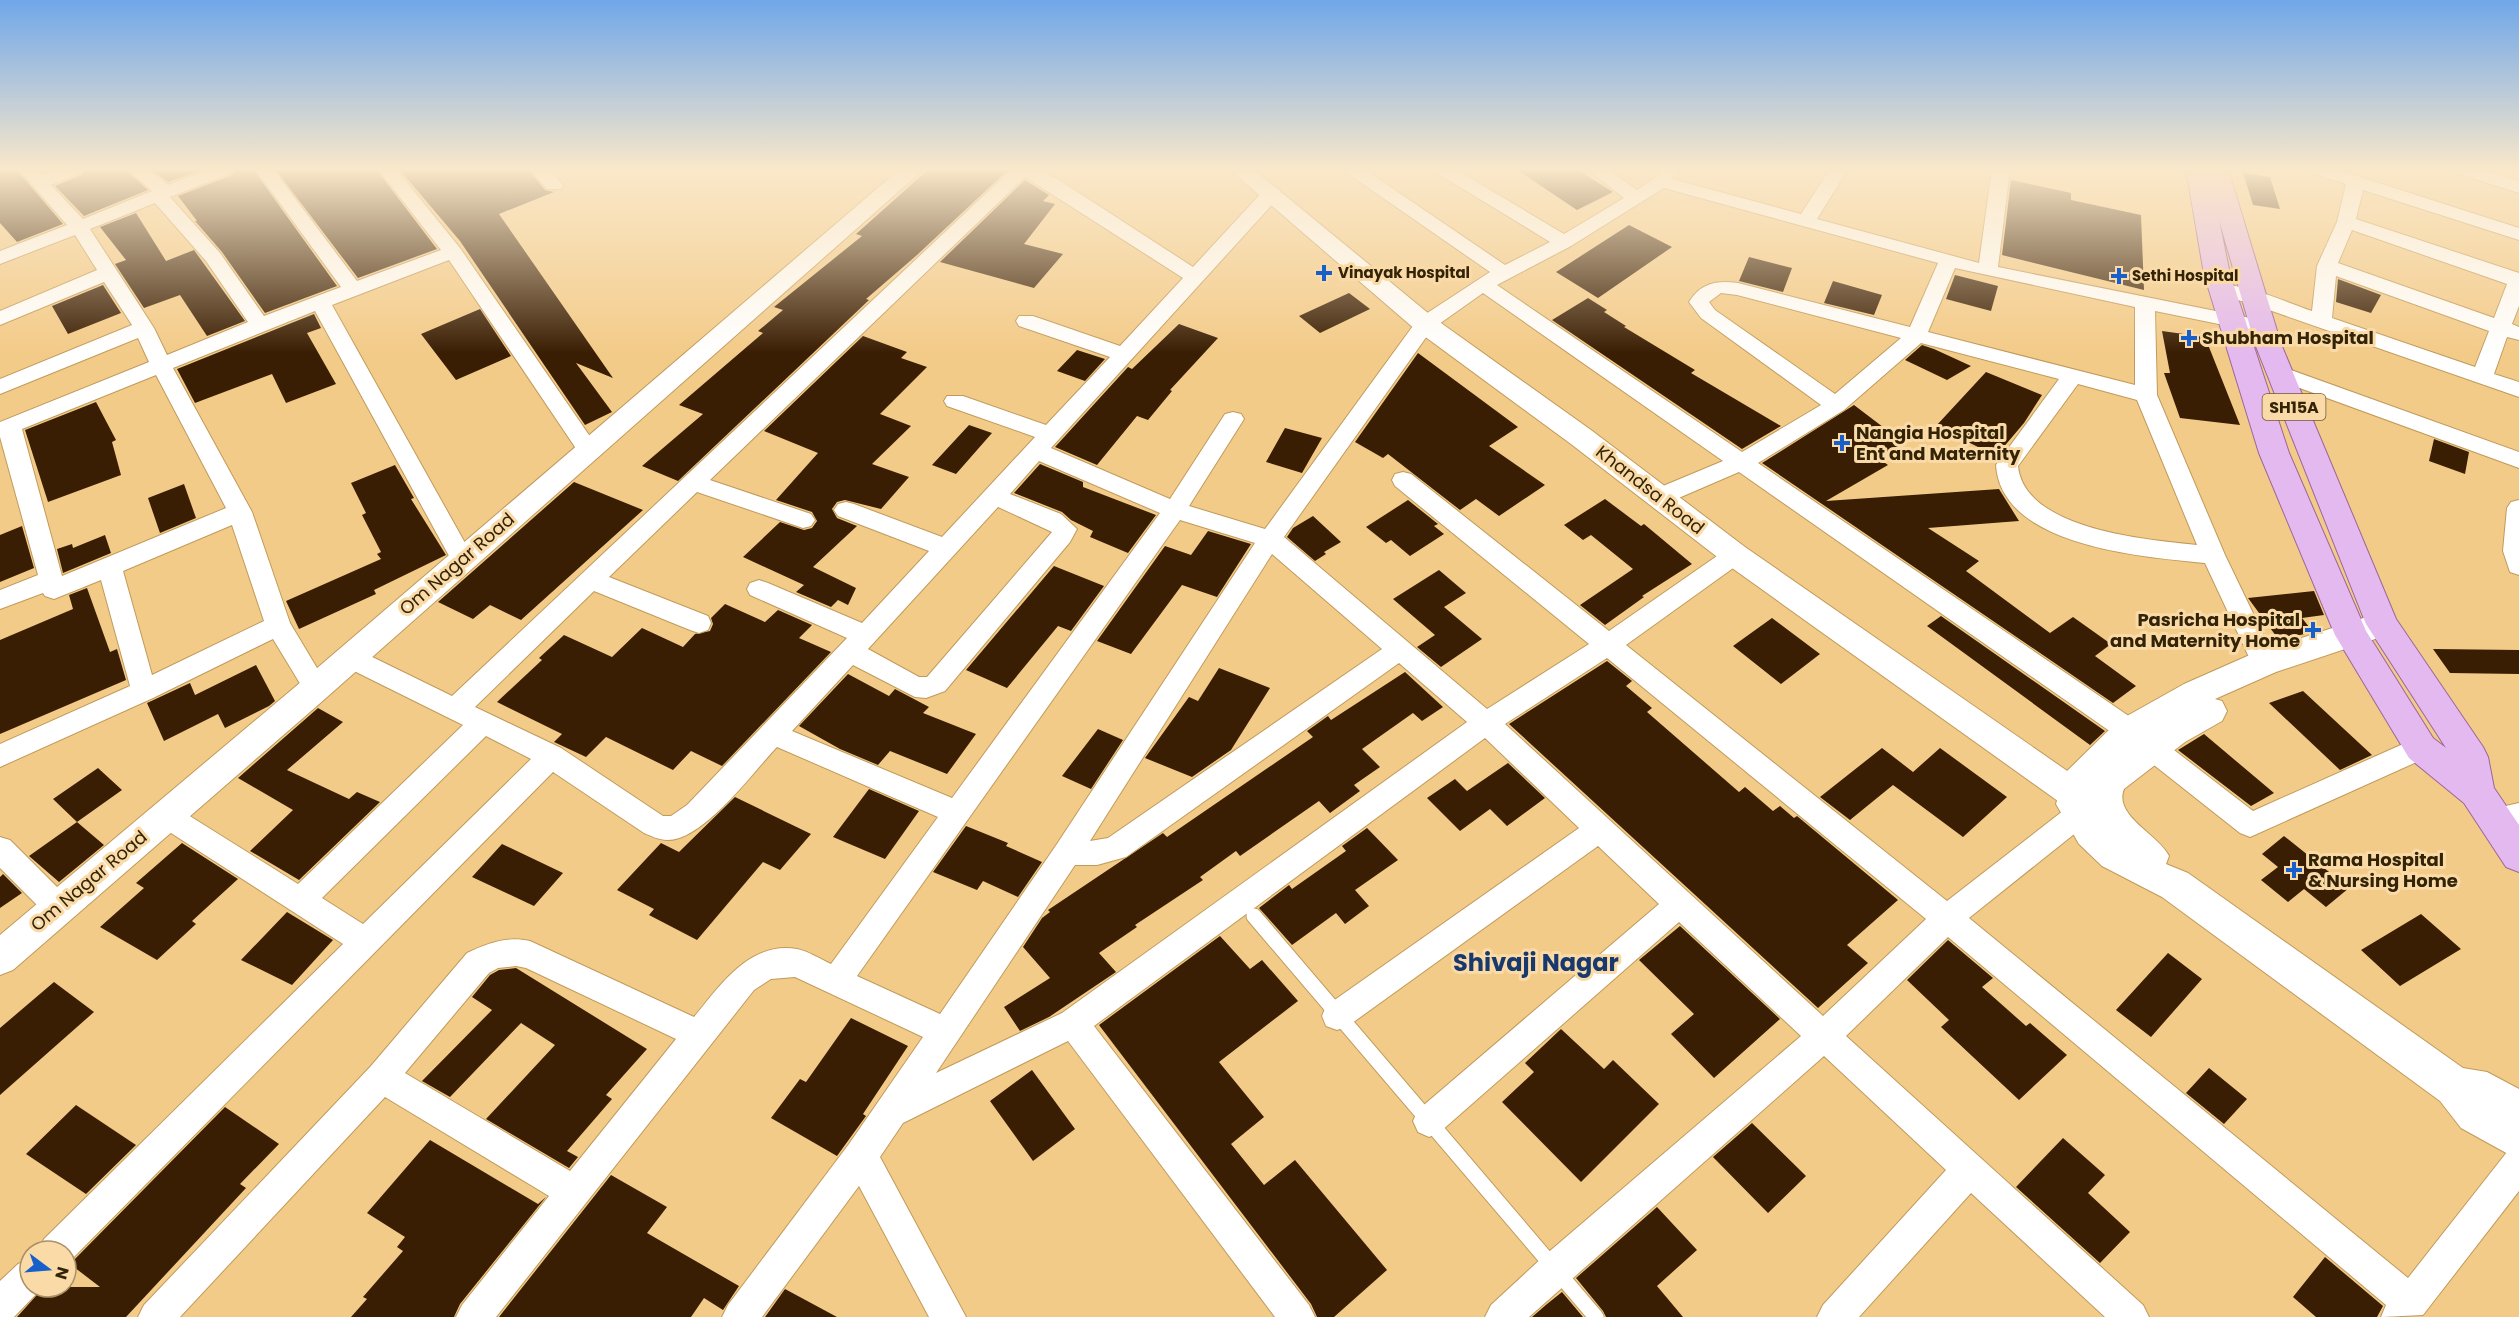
<svg xmlns="http://www.w3.org/2000/svg" width="2519" height="1317" font-family="Poppins,sans-serif">
<rect width="100%" height="100%" fill="#f3cb89"/>
<path fill="#3a1e04" d="M0,169H16L63,224L17,242L0,223Z
M85,169H125L148,190L84,216L55,186L81,175Z
M150,169H205L168,182Z
M236,169H253L337,286L265,313L222,252L195,221H197L178,196L232,175Z
M275,169H376L437,249L358,278Z
M399,169H528L545,190L554,192L499,214L613,378L576,363L612,412L585,425L460,241Z
M929,169H1009L917,255L866,299L869,300L678,481L642,466L703,414L679,405L763,333L758,331L783,310L774,307L862,236L856,234Z
M1516,169H1576L1613,192L1577,210Z
M2243,173L2270,177L2280,209L2253,205Z
M1025,180L1049,195L1043,201L1055,204L1024,244L1063,254L1034,288L940,262Z
M2011,180L2071,193V200L2141,215L2144,290L2002,255Z
M136,213L166,261L194,250L245,321L207,336L180,295L144,308L115,264L126,260L100,227Z
M1629,225L1672,247L1598,298L1556,272Z
M1749,257L1792,268L1783,292L1739,281Z
M1955,275L1998,286L1991,311L1946,299Z
M2338,279L2381,295L2371,313L2336,302Z
M1833,281L1882,295L1874,315L1824,303Z
M103,285L121,313L68,334L52,306Z
M1349,293L1370,309L1320,333L1299,316Z
M1588,298L1607,310L1604,312L1626,326L1624,327L1695,370L1691,373L1781,426L1742,449L1552,320Z
M480,309L511,356L456,380L421,334Z
M314,314L321,328L307,333L336,384L286,403L272,374L195,403L177,369Z
M1179,324L1218,338L1170,390L1172,391L1148,420L1137,416L1097,465L1055,447L1128,367L1132,369Z
M2162,331L2205,337L2240,425L2180,418L2164,373H2170Z
M863,336L907,352L901,358L927,367L880,414L911,426L872,464L909,477L881,509L845,500L837,502L832,509L837,518L857,526L813,567L856,588L848,605L838,600L831,607L796,592L804,585L743,557L780,522L804,530L812,528L817,521L812,512L776,500L818,453L764,431Z
M1922,345L1934,349L1971,366L1947,380L1905,360Z
M1077,350L1105,359L1085,381L1057,371Z
M1418,353L1518,427L1489,446L1545,485L1499,516L1476,499L1460,510L1388,454L1383,458L1355,442Z
M1986,372L2042,395L2024,423L1996,456L1936,426Z
M96,402L116,440L112,442L121,475L48,502L25,430Z
M1854,405L1904,443L1878,458L1888,465L1826,501L1999,489L2019,521L1928,528L1979,561L1966,571L2050,633L2073,617L2111,644L2095,656L2136,686L2113,703L1762,463Z
M969,425L992,433L956,474L932,465Z
M1285,428L1322,438L1302,473L1266,462Z
M2434,439L2469,452L2465,474L2429,461Z
M1040,464L1083,482V487L1156,515L1128,553L1090,537L1093,531L1071,520L1062,512L1014,493Z
M395,465L414,498L411,499L446,555L374,590L376,594L299,629L286,601L381,559L377,554L381,552L362,515L366,513L351,483Z
M574,482L643,510L521,620L490,605L473,619L438,602Z
M184,484L196,518L160,533L148,498Z
M1605,499L1641,526L1644,524L1692,564L1642,596L1644,597L1605,625L1580,605L1633,569L1591,535L1583,540L1564,525Z
M1408,500L1438,524L1434,526L1444,534L1410,556L1391,540L1386,543L1366,527Z
M1313,516L1341,542L1324,552L1326,554L1315,561L1287,537L1293,528Z
M22,526L34,568L0,582V535Z
M1208,531L1251,544L1217,597L1182,585L1131,654L1097,641L1165,546L1191,555Z
M105,535L111,553L63,573L57,549L72,544L73,548Z
M1054,566L1104,586L1071,631L1058,626L1007,688L966,670Z
M1439,570L1466,593L1444,607L1482,639L1441,667L1417,647L1435,635L1393,599Z
M87,588L110,652L117,649L126,680L0,734V640L73,609L69,595Z
M2314,591L2324,615L2302,618L2313,632L2279,640L2248,598Z
M725,604L765,622L778,610L812,625L799,638L831,652L722,766L691,751L673,770L606,737L586,757L554,742L562,734L497,702L542,660L539,658L564,635L612,657L642,628L683,647L695,634L710,631L713,624L711,618Z
M1941,616L2105,731L2090,745L1927,626Z
M1772,618L1820,654L1781,684L1733,646Z
M2433,649L2519,650V674L2450,673Z
M1607,661L1632,681L1626,686L1652,708L1647,712L1739,792L1745,787L1773,811L1780,806L1794,818L1797,816L1898,900L1847,945L1868,963L1818,1008L1509,724Z
M256,665L275,701L269,706L225,728L218,714L164,741L147,703L190,683L195,695Z
M1219,668L1270,688L1231,750L1192,777L1145,758L1189,697L1198,701Z
M1405,672L1443,707L1422,721L1413,713L1362,749L1380,767L1354,785L1360,791L1330,813L1319,801L1240,856L1236,851L1200,877L1203,880L1135,925L1137,927L1099,953L1116,972L1049,1017L1020,1031L1004,1007L1050,978L1023,947L1042,918L1050,912L1048,910L1163,833L1167,837L1313,737L1307,731L1328,716L1331,720Z
M848,674L889,696L895,689L929,707L923,713L976,734L947,774L890,751L878,765L840,749L799,726Z
M2303,691L2372,755L2340,770L2269,703Z
M318,708L343,722L287,770L349,799L357,792L380,802L299,880L250,851L293,810L238,778Z
M1098,729L1123,740L1091,789L1062,776Z
M2204,734L2274,793L2251,806L2178,750Z
M1882,748L1913,772L1940,748L2007,797L1963,837L1893,785L1850,820L1820,797Z
M1508,763L1545,798L1507,826L1490,809L1460,831L1427,798L1455,779L1467,791Z
M98,768L122,790L77,822L53,799Z
M869,789L919,811L885,859L833,837Z
M735,797L811,834L780,870L763,862L697,940L649,915L654,909L617,890L661,843L679,852Z
M77,822L104,845L59,882L29,856Z
M966,826L1008,843L1006,846L1042,862L1018,897L983,881L977,890L933,872Z
M1367,828L1398,860L1355,890L1369,906L1345,924L1336,913L1292,945L1259,908L1289,885L1292,889L1346,851L1342,846Z
M2284,836L2349,888L2326,907L2304,889L2288,902L2261,880L2278,867L2262,854Z
M182,843L238,879L192,921L196,924L157,960L100,927L144,888L136,883Z
M502,844L563,873L534,906L472,877Z
M3,874L22,893L0,908V877Z
M287,912L333,940L292,985L241,960Z
M2421,914L2461,949L2400,986L2361,950Z
M1680,926L1780,1019L1714,1078L1671,1034L1694,1014L1639,960Z
M1220,936L1250,969L1262,960L1298,1001L1219,1062L1264,1117L1231,1144L1264,1185L1295,1160L1387,1270L1334,1317H1317L1311,1304L1099,1025Z
M1948,940L1993,978L1982,987L2026,1026L2030,1023L2067,1055L2019,1100L1941,1027L1949,1020L1907,980Z
M2168,953L2202,979L2151,1037L2116,1010Z
M516,968L647,1049L606,1095L612,1099L567,1151L578,1157L569,1168L486,1119L555,1045L521,1023L450,1097L422,1081L492,1010L472,997L490,975L499,970Z
M54,982L94,1012L0,1095V1028Z
M851,1018L908,1046L863,1114L866,1116L837,1156L771,1118L800,1079L806,1082Z
M1561,1029L1604,1069L1613,1060L1659,1104L1581,1182L1502,1102L1534,1072L1525,1063Z
M2209,1068L2247,1099L2224,1124L2186,1093Z
M1032,1070L1075,1129L1033,1161L990,1101Z
M76,1105L136,1145L86,1194L26,1154Z
M225,1107L279,1144L240,1184L246,1188L126,1317H17L44,1287H100L70,1264Z
M1752,1123L1806,1176L1768,1213L1713,1157Z
M2063,1138L2105,1175L2088,1193L2130,1232L2100,1263L2016,1187Z
M430,1140L538,1204L546,1197L460,1304L454,1317H351L367,1299L363,1297L403,1251L397,1247L405,1237L367,1213Z
M611,1175L667,1207L647,1233L739,1286L723,1310L704,1298L691,1317H499Z
M1657,1207L1697,1250L1657,1286L1683,1317H1606L1603,1311L1576,1278Z
M2325,1257L2383,1306L2377,1317H2316L2293,1297Z
M785,1289L837,1317H765Z
M1562,1292L1583,1317H1532L1547,1304Z"/>
<g fill="none" stroke-linecap="round" stroke-linejoin="round">
<g stroke="#c19a5a" stroke-width="17">
<path id="service" d="M1254,916L1596,1317"/>
</g>
<g stroke="#c19a5a" stroke-width="2">
<path id="minor" d="M18,169H37L43,175L59,169H83L80,173L51,185L83,219L152,191L127,169H147L168,185L210,169H234L231,173L170,197L220,253L264,316L341,287L255,169H273L357,281L441,250L378,169H396L460,248L600,451L597,456L589,459L581,456L449,260L332,305L474,559L470,565L462,568L454,565L315,311L173,368L252,512L290,623L329,688L325,695L316,698L307,695L273,639L153,698L0,767V744L130,686L101,580L54,599L45,596L43,593L0,609V590L38,575L0,437V422L149,362L138,338L0,394V379L132,325L104,282L0,325V311L97,270L75,235L0,264V251L67,225ZM155,203L206,261L248,322L167,355L154,328L90,229ZM156,375L226,508L62,576L22,429ZM232,525L264,621L152,675L123,571Z
M530,169H549L563,185L561,189H547Z
M1012,169H1037L1059,180L1193,267L1265,189H1279L1281,193L1279,197L1051,448L1170,499L1225,414L1233,412L1241,414L1244,419L1189,506L1265,529L1418,319L1490,272L1347,173L1344,169H1364L1505,265L1550,242L1437,173L1434,169H1455L1564,234L1624,198L1587,169H1607L1637,190L1655,178L1661,169H1679L1672,179L1801,214L1830,169H1848L1817,219L1979,263L1992,169H2010L1998,267L2270,322L2273,327L2270,332L2263,333L2155,311L2157,395L2225,555L2277,663L2273,670L2264,673L2255,670L2205,563C2145,557 2001,547 1996,465L2059,379L1921,343L1844,410L1758,463L2139,723L2253,811L2412,740L2421,737L2430,740L2434,748L2430,756L2250,837L2240,833L2121,739L1739,472L1667,503L1659,505L1651,503L1647,497L1651,491L1723,461L1483,293L1432,329L1284,537L1487,709L1589,644L1395,486L1392,480L1395,474L1403,472L1411,474L1609,631L1727,549L1735,546L1743,549L1747,555L1743,561L1626,645L1947,901L2068,807L2078,803L2088,807L2092,815L2088,823L1969,918L2408,1278L2507,1152L2519,1147V1191L2423,1315L2381,1317L2386,1305L1948,937L1846,1036L2143,1305L2149,1317H2105L1971,1193L1859,1317H1817L1823,1305L1946,1170L1824,1056L1529,1317H1485L1491,1305L1544,1256L1801,1036L1679,922L1440,1132L1429,1137L1418,1132L1413,1121L1418,1110L1659,904L1598,846L1348,1026L1337,1030L1326,1026L1322,1016L1326,1006L1579,828L1485,738L1094,1026L1309,1305L1315,1317H1275L1068,1041L903,1123L880,1157L966,1317H929L859,1186L762,1317H722L728,1305L849,1144L923,1037L795,977L771,979L754,990L496,1317H456L462,1305L549,1196L385,1097L180,1317H138L144,1305L371,1066L467,953C488,943 507,936 530,941L694,1017C720,986 749,941 797,949C808,951 820,959 831,964L938,817L777,747C753,772 703,841 667,840C659,840 651,836 644,833L553,772L68,1263L66,1264V1251H39L44,1239L343,944L157,824L153,816L157,808L167,804L177,808L298,884L463,725L342,665L338,658L342,651L351,648L360,651L452,696ZM1025,177L1183,278L1120,346L1033,316H1019L1016,321L1019,326L1110,357L1046,425L963,396H947L944,401L947,406L1035,437L942,537L854,504L846,502L838,504L834,510L838,516L929,551L862,623L768,583L759,580L750,583L747,589L750,595L847,638L687,805L671,816H663L561,748L475,707L594,591L690,630L699,633L708,630L711,623L708,616L609,577L697,492L803,528L811,526L815,520L811,514L710,480ZM1664,188L1938,263L1910,327L1738,283C1716,280 1701,283 1689,302L1701,318L1821,405L1742,452L1497,285L1571,246ZM1955,268L2135,307V385L1928,332ZM1721,293L1737,295L1901,338L1835,394L1715,310L1709,302ZM2078,384L2137,400L2197,545C2149,540 2024,530 2018,466ZM1039,461L1160,513L952,798L792,731L853,665L915,697L926,698L945,691L1070,542L1077,529L1061,514L1010,494ZM998,507L1052,532L927,677H919L868,649ZM1180,520L1255,543L1057,844L940,1014L857,976ZM1272,554L1382,649L1108,838L1090,841ZM1607,658L1926,919L1823,1016L1505,724ZM1399,663L1467,722L1062,1013L936,1073L1075,865H1097L1126,857ZM486,736L531,759L363,924L322,898ZM516,966L526,968L676,1039L570,1171L405,1073L489,973L498,968Z
M2309,169H2335L2519,228V240L2363,190L2356,219L2519,273V306L2512,324L2519,327V340L2507,337L2494,374L2519,382V397L2249,303L2215,294L2212,290L2215,286C2238,280 2288,303 2312,311L2317,266L2337,222L2346,184L2312,173ZM2352,230L2507,284L2494,318L2338,263ZM2336,276L2489,331L2475,367L2332,318Z
M2453,169H2479L2519,181V193L2456,173Z
M2280,366L2519,452V468L2272,378L2269,373L2272,368Z
M2519,500V575L2510,572L2503,551L2507,508L2511,502Z
M2519,803V827L2493,831L2483,827L2479,819L2483,811Z
M0,837L10,840L68,898L73,907L68,916L58,920L48,916L0,868Z
M30,1259V1287L42,1288L14,1317H0V1281L18,1264Z"/>
</g>
<g stroke="#c19a5a" stroke-width="2">
<path id="tertiary" d="M900,169H924L318,705L13,970L0,975V935L295,687Z
M1229,169H1253L1434,318L1591,430L1745,547L2086,784L2091,794L2086,804L2074,808L2062,804L1725,563L1571,444L1416,330Z"/>
</g>
<g stroke="#c19a5a" stroke-width="2">
<path id="secondary" d="M2382,612L2393,615L2398,624L2393,633L2276,672L2215,699L2222,701L2227,711L2222,721L2185,742L2124,789C2113,816 2159,835 2169,856L2166,864L2188,873L2463,1068L2487,1072L2519,1089V1160L2461,1128L2440,1101L2162,897L2102,866L2079,844L2056,804L2065,773L2118,721L2184,684L2252,654Z"/>
</g>
<g stroke="#9a6797" stroke-width="2">
<path id="primary" d="M2186,169H2228L2281,344L2396,619L2483,747L2488,757L2494,788L2519,825V872L2506,867L2464,803L2409,758L2335,635L2259,453L2204,274ZM2219,220L2255,344L2366,624L2446,748L2433,738L2366,631L2289,453L2230,274Z"/>
</g>
<use href="#service" stroke="#fff" stroke-width="15"/>
<use href="#minor" fill="#fff" fill-rule="evenodd"/>
<use href="#tertiary" fill="#fff" fill-rule="evenodd"/>
<use href="#secondary" fill="#fff" fill-rule="evenodd"/>
<use href="#primary" fill="#e4b9ef" fill-rule="evenodd"/>
</g>
<linearGradient id="sky" x2="0" y2="1"><stop stop-color="#70a7e9"/><stop offset="0.48" stop-color="#fae8ca"/><stop offset="1" stop-color="#fae8ca" stop-opacity="0"/></linearGradient>
<rect width="2519" height="353" fill="url(#sky)"/>
<g fill="#1760cb" stroke="#fadaa6" stroke-width="2">
<path d="M1321 264h6v6h6v6h-6v6h-6v-6h-6v-6h6z"/>
<path d="M2116 267h6v6h6v6h-6v6h-6v-6h-6v-6h6z"/>
<path d="M2186 329h6v6h6v6h-6v6h-6v-6h-6v-6h6z"/>
<path d="M1839 434h6v6h6v6h-6v6h-6v-6h-6v-6h6z"/>
<path d="M2310 621h6v6h6v6h-6v6h-6v-6h-6v-6h6z"/>
<path d="M2291 861h6v6h6v6h-6v6h-6v-6h-6v-6h6z"/>
</g>
<g text-anchor="middle" stroke-width="6" stroke-linejoin="round" paint-order="stroke">
<g font-size="15" font-weight="bold" fill="#332307" stroke="#fadaa6" text-anchor="start">
<text x="1338" y="278">Vinayak Hospital</text>
<text x="2132" y="281">Sethi Hospital</text>
</g>
<rect fill="#fadaa6" stroke="#6f5a37" stroke-width="1.5" x="2262.5" y="394" width="63" height="26" rx="4.5"/>
<g font-size="16" font-weight="bold" fill="#332307">
<text x="2294" y="413">SH15A</text>
</g>
<g font-size="18" font-weight="bold" fill="#332307" stroke="#fadaa6" text-anchor="start">
<text x="2202" y="344">Shubham Hospital</text>
<text x="1856" y="439">Nangia Hospital<tspan x="1856" dy="21">Ent and Maternity</tspan></text>
<text x="2300" y="626" text-anchor="end">Pasricha Hospital<tspan x="2300" dy="21">and Maternity Home</tspan></text>
<text x="2308" y="866">Rama Hospital<tspan x="2308" dy="21">&amp; Nursing Home</tspan></text>
</g>
<g font-size="18" fill="#332307" stroke="#fadaa6">
<text transform="translate(1650 490) rotate(38)" y="6">Khandsa Road</text>
<text transform="translate(457 564) rotate(-41)" y="6">Om Nagar Road</text>
<text transform="translate(89 881) rotate(-40)" y="6">Om Nagar Road</text>
</g>
<g font-size="24" font-weight="bold" fill="#17396d" stroke="#fadaa6">
<text x="1536" y="971">Shivaji Nagar</text>
</g>
</g>
<g transform="translate(48 1269) rotate(106)"><circle r="28" fill="#fadaa6" stroke="#aa9166" stroke-width="1.5"/>
<path d="M0-4.5L10 22L0 15L-10 22Z" fill="#1760cb"/>
<text y="-9" font-size="16" font-weight="bold" text-anchor="middle" fill="#332307">N</text>
</g>
</svg>
